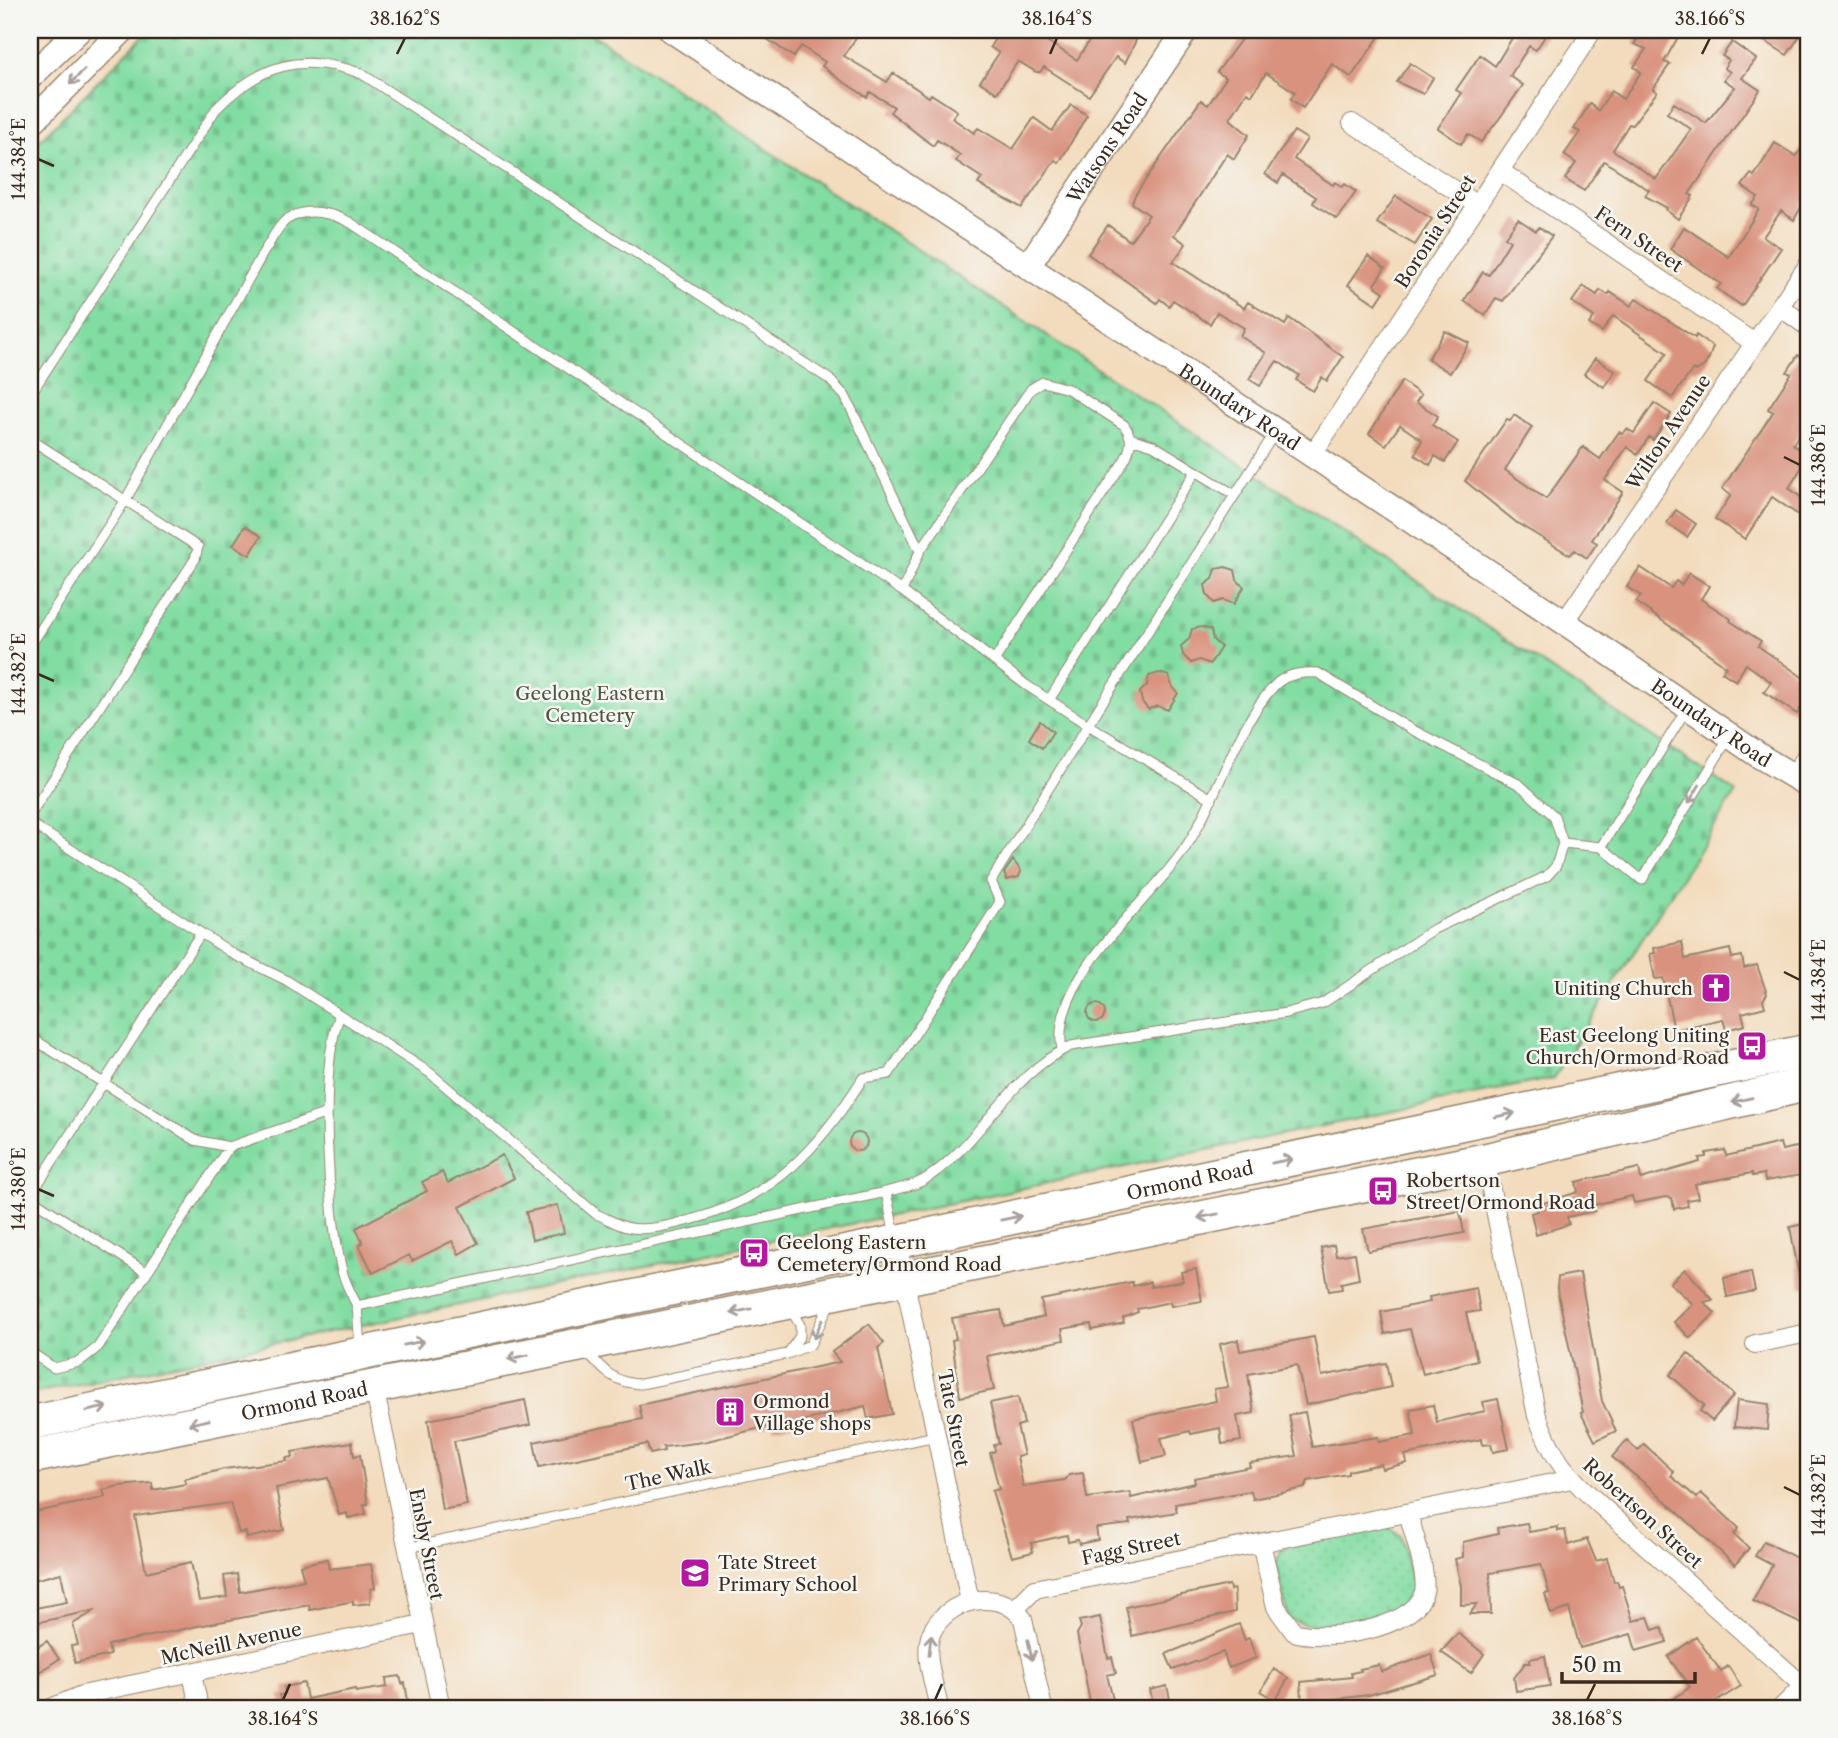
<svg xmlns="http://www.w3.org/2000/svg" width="1838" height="1738" font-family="'Libre Caslon Text',serif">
<defs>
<pattern id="cemetery-stones" width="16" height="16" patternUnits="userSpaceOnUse" patternTransform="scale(1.75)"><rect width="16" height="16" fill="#82dda3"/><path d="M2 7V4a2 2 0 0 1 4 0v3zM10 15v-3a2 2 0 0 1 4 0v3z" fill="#71be8c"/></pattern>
<pattern id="park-dots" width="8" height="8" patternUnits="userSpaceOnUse" patternTransform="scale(1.75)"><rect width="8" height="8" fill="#82dda3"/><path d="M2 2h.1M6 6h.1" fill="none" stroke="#71be8c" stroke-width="1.8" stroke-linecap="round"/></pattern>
</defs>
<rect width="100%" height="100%" fill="#f6f6f2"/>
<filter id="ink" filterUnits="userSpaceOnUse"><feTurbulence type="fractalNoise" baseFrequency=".0143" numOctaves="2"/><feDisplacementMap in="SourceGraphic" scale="14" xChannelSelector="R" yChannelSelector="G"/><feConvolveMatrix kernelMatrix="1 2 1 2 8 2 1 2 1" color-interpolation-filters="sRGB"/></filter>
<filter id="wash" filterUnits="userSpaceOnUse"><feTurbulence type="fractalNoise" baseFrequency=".00686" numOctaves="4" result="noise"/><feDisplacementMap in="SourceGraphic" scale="28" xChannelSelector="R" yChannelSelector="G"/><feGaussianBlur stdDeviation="1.57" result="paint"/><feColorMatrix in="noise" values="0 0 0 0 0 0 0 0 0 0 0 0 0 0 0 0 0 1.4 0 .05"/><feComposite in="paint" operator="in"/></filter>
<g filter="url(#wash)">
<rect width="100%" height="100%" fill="#f3dcbd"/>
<path fill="url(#cemetery-stones)" stroke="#5e8460" stroke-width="2" d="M149,30H586L1736,792L1554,1078L30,1394V150Z"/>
<path fill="url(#park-dots)" stroke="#5e8460" stroke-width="2" d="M1386,1525L1401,1536L1414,1591L1403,1606C1373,1615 1316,1636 1288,1618L1276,1563L1282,1548Z"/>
<g id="blocks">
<path fill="#d9927e" d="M773,30H861L844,56L887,82L893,73L929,97L931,94L957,111L952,118L974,133L978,128L1013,149L1034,118L1052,131L1071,105L1087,115L1059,163L1055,160L1022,208L978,184L982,178L956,161L960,155L937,140L933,146L890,112L894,107L870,92L867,97L839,79L822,66L825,62L801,46L794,57L767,39Z
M1000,30H1021L1035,38L1037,35L1077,60L1096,30H1141L1125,63L1116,57L1089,96L1044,67L1040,72H1036L1018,61L997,93L980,82L999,53L990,47Z
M1248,30H1384L1351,77L1332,64L1303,108L1291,99L1295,92L1266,73L1252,95L1247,92L1230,119L1249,135L1234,159L1227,154L1174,235L1186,244L1173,262L1244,308L1248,302L1285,325L1289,318L1343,357L1327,381L1322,377L1313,391L1296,380L1299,375L1277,361L1260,386L1249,379L1266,353L1240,336L1244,328L1217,312L1210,324L1173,300L1169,306L1160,299L1157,303L1088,254L1108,225L1130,241L1149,215L1132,203L1135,195L1201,100L1208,105L1226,78L1217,72Z
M1517,30H1549L1536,50L1529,46L1510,76L1523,85L1499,119L1481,142L1468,134L1461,144L1438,128L1461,93L1456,90L1480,55L1495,66Z
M1644,30H1682L1664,62L1670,64L1653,89L1657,92L1632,125L1629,124L1613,150L1656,179L1691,129L1667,113L1674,103L1706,123L1735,87L1724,80L1730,72L1724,68L1729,60L1722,56L1732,42L1756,59L1742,78L1760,90L1689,194L1693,196L1678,219L1666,210L1667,208L1645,196L1649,190L1604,161L1584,191L1565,179L1576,163L1564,155L1580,132L1574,129L1590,103L1598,111L1611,91L1623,99L1641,72L1634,67L1646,49L1634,44Z
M1747,30H1804L1787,55Z
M1410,63L1433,78L1423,94L1397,82Z
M1294,131L1307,139L1294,159L1333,185L1335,182L1342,187L1345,184L1356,192L1337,219L1313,203L1316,197L1283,175L1278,183L1265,174Z
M1808,140V195L1794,220L1781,211L1763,237L1781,248L1742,306L1717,289L1721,284L1670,249L1684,227L1729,257L1759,209L1752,205L1758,197L1742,186L1751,174L1754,176L1775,143L1796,156Z
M1396,196L1432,219L1415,245L1377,223Z
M1518,219L1536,231L1539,227L1552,236L1503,301L1496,298L1485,315L1464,301L1483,272L1489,275L1510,241L1505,237Z
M1368,256L1385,268L1374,285L1384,292L1376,304L1348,285Z
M1583,286L1597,295L1600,290L1608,295L1610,292L1631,306L1636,299L1695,338L1696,335L1713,347L1709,358L1704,366L1696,371L1693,369L1672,398L1648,381L1667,353L1613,316L1602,332L1589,324L1594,317L1572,302Z
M1445,331L1469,343L1450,373L1428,359Z
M1798,355L1808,362V420L1793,444L1808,457L1789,488L1808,503L1800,516L1772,497L1745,539L1715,519L1731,495L1722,489L1773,412L1768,409L1791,374L1787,372Z
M1595,358L1615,371L1604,387L1584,374Z
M1402,381L1421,395L1416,402L1438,416L1432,425L1458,442L1445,462L1435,456L1430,465L1415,455L1422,440L1400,425L1386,445L1369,434Z
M1654,403L1671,414L1653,440L1649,437L1638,454L1627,447L1605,480L1623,492L1592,540L1597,543L1587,558L1575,550L1570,555L1517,523L1465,481L1507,419L1510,421L1514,415L1532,427L1505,470L1546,499L1583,447L1600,459L1619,432L1623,434L1627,429L1634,433Z
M1676,510L1696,524L1687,537L1667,523Z
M245,526L261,536L250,555L233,545Z
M1225,567L1235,570L1237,580L1244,587L1234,604L1223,600L1214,603L1207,595L1205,585L1213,579L1216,569Z
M1640,567L1671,588L1676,581L1681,585L1689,573L1709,586L1701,599L1731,619L1730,621L1761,641L1758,646L1808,681V696L1797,714L1764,692L1771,682L1746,664L1736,681L1722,672L1726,667L1719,661L1636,602L1641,596L1627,587Z
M1201,627L1211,630L1213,640L1221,647L1210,664L1199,660L1191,663L1183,655L1181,646L1189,639L1192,629Z
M1159,673L1169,676L1172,686L1178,693L1168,710L1158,706L1148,709L1142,702L1140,692L1147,685L1149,676Z
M1040,721L1053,732L1042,748L1029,739Z
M1013,860L1021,871L1019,877L1007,880L1004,873Z
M1682,942L1685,959L1730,949L1732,958L1742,956L1744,968L1757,965L1767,994L1763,1000L1765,1007L1742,1013L1745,1025L1726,1030L1723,1019L1674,1030L1663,978L1655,979L1650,954L1655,953L1654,948Z
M1087 1013a9 9 0 1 1 18 0a9 9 0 1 1-18 0Z
M849 1142a9 9 0 1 1 18 0a9 9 0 1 1-18 0Z
M1780,1143L1782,1150L1802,1146L1803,1149L1808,1148V1174L1765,1181L1764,1174L1753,1176L1752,1173L1695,1184L1698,1198L1687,1200L1688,1206L1674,1209L1672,1198L1666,1197L1634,1203L1632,1196L1593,1205L1595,1211L1567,1217L1569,1224L1536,1235L1531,1213L1538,1211L1537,1205L1578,1192L1576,1182L1639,1168L1641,1179L1700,1162L1699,1158L1706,1157V1153L1725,1150L1726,1156Z
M502,1155L514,1178L460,1207L478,1243L459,1254L452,1241L412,1261L409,1255L373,1273L359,1245L363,1243L356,1228L427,1191L422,1182L442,1172L448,1183Z
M558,1205L564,1233L532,1240L526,1212Z
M1460,1211L1464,1233L1368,1251L1363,1229Z
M1808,1223V1287H1801L1790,1227Z
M1334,1245L1336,1256L1355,1253L1359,1279L1341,1283L1342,1289L1329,1291L1321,1248Z
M1196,1269L1202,1301L1171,1306L1170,1302L1137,1309L1138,1312L1123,1318L1124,1323L1092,1330L1091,1324L1062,1329L1064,1340L987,1356L994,1390L960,1397L952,1340L956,1339L952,1318L1001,1310L1004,1326L1044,1317L1041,1300L1132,1282L1133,1286L1150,1282L1151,1287L1183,1281L1181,1272Z
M1685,1269L1713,1300L1704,1302L1715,1313L1690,1338L1674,1322L1693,1304L1670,1283Z
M1751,1272L1755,1291L1727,1297L1724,1278Z
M1580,1273L1602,1401L1616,1431L1595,1441L1581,1413L1583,1412L1557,1289L1558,1277Z
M1476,1288L1480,1311L1466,1313L1477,1360L1423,1374L1410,1329L1385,1334L1381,1312L1430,1302L1429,1297Z
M869,1324L884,1343L878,1348L892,1414L868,1419L865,1406L774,1428L773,1425L703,1442L663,1447L664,1451L650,1454L647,1444L539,1467L534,1442L642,1419L639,1405L840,1362L832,1352Z
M1314,1337L1322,1376L1386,1363L1391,1387L1306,1405L1297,1365L1248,1374L1254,1413L1237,1416L1241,1441L1222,1444L1220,1428L1191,1434L1190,1431L1161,1438L1166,1456L1142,1462L1133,1419L1216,1401L1214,1389L1228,1387L1220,1344L1238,1340L1240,1351Z
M1688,1353L1734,1395L1712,1421L1700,1411L1704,1405L1670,1375Z
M1018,1397L1024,1424L1017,1426L1024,1455L1017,1457L1023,1486L1065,1480L1069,1475L1083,1473L1087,1498L1130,1492L1131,1498L1195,1483L1194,1478L1250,1467L1249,1463L1297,1456L1289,1415L1305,1412L1312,1447L1378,1437L1379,1442L1415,1435L1410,1409L1433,1405L1437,1422L1485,1411L1483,1402L1498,1399L1509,1449L1493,1452L1491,1444L1483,1445L1482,1439L1405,1455L1407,1463L1382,1469L1381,1464L1348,1471V1474L1308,1481L1305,1488L1253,1499L1251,1491L1175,1504L1177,1512L1129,1520L1130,1524L1096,1528L1098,1540L1079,1544L1078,1540L1068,1542L1067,1535L1031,1543L1033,1552L1012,1557L992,1491L999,1489L990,1453L995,1451L994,1445L999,1444L990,1403Z
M525,1400L530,1425L454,1441L467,1505L442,1510L428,1420Z
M1737,1400L1769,1404L1767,1430L1734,1427Z
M1627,1440L1638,1451L1644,1444L1674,1472L1671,1476L1697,1498L1701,1493L1739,1528L1734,1534L1749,1548L1735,1565L1657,1493L1612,1457Z
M352,1442L354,1456L360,1455L368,1504H364L366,1514L348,1518L347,1513L339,1515L328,1478L276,1488L284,1530L247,1538L246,1532L239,1533L230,1503L135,1516L146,1572L191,1562L199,1601L227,1597L224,1576L237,1574L240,1592L304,1580L300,1565L327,1559L329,1569L371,1564L375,1588L371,1589L370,1603L353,1605V1601L310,1610L309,1605L198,1626L108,1645L110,1655L75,1663L71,1646L78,1645L73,1624L96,1610L30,1624V1609L67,1602L61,1573L30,1581V1513L98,1499L105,1497L103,1490L119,1486L152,1483L153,1490L186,1484L185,1479L224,1469L287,1461L286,1458L293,1457L292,1452Z
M1527,1523L1529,1532L1558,1527V1531L1565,1530L1568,1545L1587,1539L1596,1561L1607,1558L1614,1582L1617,1581L1619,1587L1622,1586L1633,1621L1648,1617L1653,1630L1662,1627L1667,1642L1636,1651L1631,1634L1580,1648L1569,1608L1551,1614L1545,1594L1549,1593L1541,1564L1490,1573L1491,1614H1470L1477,1604L1461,1605V1586L1455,1559L1463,1557V1542L1498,1534L1497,1528Z
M1764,1541L1808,1564V1627L1753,1601L1772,1565L1755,1556Z
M1229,1585L1230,1590L1234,1589L1235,1612L1132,1636L1126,1607Z
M1100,1617L1108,1658L1112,1657L1116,1673L1107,1675L1115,1708H1091L1077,1634L1081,1627L1079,1621Z
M1239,1624L1245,1640L1249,1638L1256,1658L1229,1668L1223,1652L1173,1670L1166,1654Z
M1458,1633L1484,1654L1471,1673L1441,1652Z
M1696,1637L1721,1671L1728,1666L1741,1686L1706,1708H1661L1690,1687L1668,1657Z
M47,1641L59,1659L30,1678V1652Z
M1431,1654L1438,1675L1369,1695L1302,1703L1301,1682L1352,1677L1351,1673L1361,1671L1360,1669L1379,1665L1382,1672Z
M1545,1656L1550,1686L1516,1691L1514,1678L1525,1663H1530V1659Z
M1274,1669L1288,1678L1276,1700L1261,1691Z
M400,1676L402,1684L405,1683L409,1707L282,1708L279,1695L285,1694L284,1687L304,1683L307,1699L355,1689L356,1692L387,1687L386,1678Z
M1167,1686L1172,1708H1154L1150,1690Z"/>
</g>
</g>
<g filter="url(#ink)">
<use href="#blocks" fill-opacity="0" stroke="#97836e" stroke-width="2"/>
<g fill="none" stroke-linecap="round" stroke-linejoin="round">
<g stroke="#97836e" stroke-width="11">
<path id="lane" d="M30,395L216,109C260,64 302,52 362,74L829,379L845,396L920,551L902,591L351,223C333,213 306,206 286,220C277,227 270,243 263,253L125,501L30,646
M1130,438L1153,445L1235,495
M30,439L198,547L195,559L30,815
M920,551L1031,389L1043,382L1068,389L1124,425C1133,437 1132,448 1124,461L994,661
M902,591L1026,685L1088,725L1274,434
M1049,700L1196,471
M1686,710L1601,847L1642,880L1729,737
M30,823L235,955L286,980L430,1073L596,1214C606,1218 616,1224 626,1227C645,1232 671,1225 690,1220C774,1198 818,1149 863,1078L889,1074L1000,902L991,881L1088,725L1212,799
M340,1015C318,1068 328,1214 342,1271C345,1283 352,1295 357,1306
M30,1037L195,1140L229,1147L327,1113
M1062,1050C1048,976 1156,900 1192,837C1219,791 1238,725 1274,686C1285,674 1302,672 1318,673L1407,727L1520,785L1554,816L1563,843
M30,1196L201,933
M30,1198L146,1272
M895,1236L886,1192C899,1188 916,1186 927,1178C982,1142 1010,1073 1071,1046L1286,1013L1323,1003L1434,929L1547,876L1556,866L1563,843L1601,847
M360,1347L357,1306L886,1192
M586,1350C601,1369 615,1384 641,1384L787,1354L810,1345L831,1301
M30,1352L54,1368L79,1362L98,1347L229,1147
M788,1353L800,1336V1325L791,1310
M407,1548L936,1436"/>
</g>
<g stroke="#97836e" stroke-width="20">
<path id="street" d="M1352,123L1477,205
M1500,171L1754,343
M1780,307L1808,327
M1312,455L1593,30
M1564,622L1808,265
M1794,775L1808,753
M1485,1160L1537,1416C1554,1460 1564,1472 1599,1504L1808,1690
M897,1242L970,1602
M1755,1344L1808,1333
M374,1387L441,1708
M1261,1543L1276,1607L1294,1632C1325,1642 1414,1630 1424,1592C1428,1574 1413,1532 1408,1513
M1016,1608L1035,1589L1572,1479
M192,1673L199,1708
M51,1708L82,1695L422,1624
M939,1708C935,1686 923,1656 931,1634C945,1599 1001,1586 1023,1619L1043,1708
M1781,1708L1808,1681"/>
</g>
<g stroke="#97836e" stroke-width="27">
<g id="secondary">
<path id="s1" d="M671,30L1564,622L1761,757L1808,785"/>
<path d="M30,77L79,30"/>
<path d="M30,124L123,30"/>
<path id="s2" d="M1028,266L1186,30"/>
</g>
</g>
<g stroke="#97836e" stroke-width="36">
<g id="highway">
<path id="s3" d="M30,1423L1808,1051"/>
<path id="s4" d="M30,1457L1485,1160L1808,1084"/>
</g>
</g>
<use href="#lane" stroke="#fff" stroke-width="9"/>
<use href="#street" stroke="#fff" stroke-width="18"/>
<use href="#secondary" stroke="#fff" stroke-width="24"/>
<use href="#highway" stroke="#fff" stroke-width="33"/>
</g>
<defs><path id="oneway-shaft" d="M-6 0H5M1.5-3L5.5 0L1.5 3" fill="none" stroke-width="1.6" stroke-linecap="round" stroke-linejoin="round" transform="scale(1.75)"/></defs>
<g stroke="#a79f9a">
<use href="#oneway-shaft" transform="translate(77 77) rotate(135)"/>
<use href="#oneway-shaft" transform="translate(1694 794) rotate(122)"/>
<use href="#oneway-shaft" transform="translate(1742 1100) rotate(167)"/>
<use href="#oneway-shaft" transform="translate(1505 1115) rotate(-12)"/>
<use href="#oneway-shaft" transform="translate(1282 1161) rotate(-12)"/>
<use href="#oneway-shaft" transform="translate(1208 1216) rotate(169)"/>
<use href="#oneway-shaft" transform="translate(1011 1218) rotate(-12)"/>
<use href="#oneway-shaft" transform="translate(741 1311) rotate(168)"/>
<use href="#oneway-shaft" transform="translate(818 1329) rotate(115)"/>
<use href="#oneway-shaft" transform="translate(414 1343) rotate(-12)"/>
<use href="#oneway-shaft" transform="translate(518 1357) rotate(168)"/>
<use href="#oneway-shaft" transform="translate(97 1409) rotate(-12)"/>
<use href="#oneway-shaft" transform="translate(199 1422) rotate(168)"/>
<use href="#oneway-shaft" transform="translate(930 1645) rotate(-84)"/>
<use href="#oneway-shaft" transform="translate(1030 1650) rotate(78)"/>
</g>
</g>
<path fill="none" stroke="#3b2a1e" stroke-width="2.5" d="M397,54L405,38M1050,54L1057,38M1702,54L1710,38M38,159L54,166M1784,457L1800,465M38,674L54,681M1784,972L1800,980M38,1189L54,1196M1784,1487L1800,1495M283,1700L290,1684M935,1700L942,1684M1587,1700L1595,1684"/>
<defs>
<g id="church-square" transform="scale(1.575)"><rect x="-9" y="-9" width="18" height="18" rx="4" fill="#b5179e" stroke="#f6f6f2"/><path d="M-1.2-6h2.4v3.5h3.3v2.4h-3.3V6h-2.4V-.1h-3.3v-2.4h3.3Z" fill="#fff"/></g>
<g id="bus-square" transform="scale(1.575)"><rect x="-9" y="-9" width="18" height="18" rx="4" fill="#b5179e" stroke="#f6f6f2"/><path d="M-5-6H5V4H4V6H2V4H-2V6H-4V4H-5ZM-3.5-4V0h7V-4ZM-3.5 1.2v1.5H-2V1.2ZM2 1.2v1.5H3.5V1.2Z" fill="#fff"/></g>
<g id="building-square" transform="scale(1.575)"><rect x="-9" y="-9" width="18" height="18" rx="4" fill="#b5179e" stroke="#f6f6f2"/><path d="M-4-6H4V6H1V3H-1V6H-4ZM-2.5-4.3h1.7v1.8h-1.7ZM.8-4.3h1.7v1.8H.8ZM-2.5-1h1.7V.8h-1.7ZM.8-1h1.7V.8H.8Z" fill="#fff"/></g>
<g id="school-square" transform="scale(1.575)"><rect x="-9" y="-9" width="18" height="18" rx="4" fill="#b5179e" stroke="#f6f6f2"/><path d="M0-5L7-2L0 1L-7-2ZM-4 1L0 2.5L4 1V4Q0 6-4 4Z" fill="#fff"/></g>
</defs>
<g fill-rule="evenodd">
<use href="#church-square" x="1716" y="988"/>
<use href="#bus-square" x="1752" y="1046"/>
<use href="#bus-square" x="1383" y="1191"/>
<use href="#bus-square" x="754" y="1253"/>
<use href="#building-square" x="730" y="1412"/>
<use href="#school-square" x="695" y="1573"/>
</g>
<g text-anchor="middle" stroke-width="5" stroke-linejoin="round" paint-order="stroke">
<g font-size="19" fill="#3b2a1e" stroke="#f6f6f2">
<text dy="7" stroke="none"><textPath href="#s2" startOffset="142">Watsons Road</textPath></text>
<text transform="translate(1435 231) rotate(-57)" y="7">Boronia Street</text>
<text transform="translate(1639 239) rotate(34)" y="7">Fern Street</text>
<text dy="7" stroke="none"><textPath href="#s1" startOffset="682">Boundary Road</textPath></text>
<text transform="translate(1668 432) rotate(-56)" y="7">Wilton Avenue</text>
<text dy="7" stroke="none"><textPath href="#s1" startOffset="1250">Boundary Road</textPath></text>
<text dy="7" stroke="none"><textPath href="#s3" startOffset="1185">Ormond Road</textPath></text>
<text dy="7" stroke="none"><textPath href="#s4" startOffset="280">Ormond Road</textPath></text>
<text transform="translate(954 1418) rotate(79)" y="7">Tate Street</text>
<text transform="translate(668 1475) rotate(-12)" y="7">The Walk</text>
<text transform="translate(1643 1513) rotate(42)" y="7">Robertson Street</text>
<text transform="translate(427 1544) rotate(79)" y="7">Ensby Street</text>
<text transform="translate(1131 1548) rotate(-12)" y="7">Fagg Street</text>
<text transform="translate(231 1643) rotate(-12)" y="7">McNeill Avenue</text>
</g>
<g font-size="19" fill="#4d573f" stroke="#f6f6f2">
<text x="590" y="700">Geelong Eastern<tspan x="590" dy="22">Cemetery</tspan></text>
</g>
<g font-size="19" fill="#3b2a1e" stroke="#f6f6f2" text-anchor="start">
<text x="1693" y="995" text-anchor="end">Uniting Church</text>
<text x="1729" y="1042" text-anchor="end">East Geelong Uniting<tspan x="1729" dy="22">Church/Ormond Road</tspan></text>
<text x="1406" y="1187">Robertson<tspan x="1406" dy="22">Street/Ormond Road</tspan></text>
<text x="777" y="1249">Geelong Eastern<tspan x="777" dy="22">Cemetery/Ormond Road</tspan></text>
<text x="753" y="1408">Ormond<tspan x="753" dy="22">Village shops</tspan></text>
<text x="718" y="1569">Tate Street<tspan x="718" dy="22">Primary School</tspan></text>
</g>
</g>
<rect width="1838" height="1738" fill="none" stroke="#f6f6f2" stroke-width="77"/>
<path d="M1562 1672v10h133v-10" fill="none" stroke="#3b2a1e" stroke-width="3.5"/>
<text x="1572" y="1672" font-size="21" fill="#3b2a1e" stroke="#f6f6f2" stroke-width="5" paint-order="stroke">50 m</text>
<rect x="38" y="38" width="1762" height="1662" fill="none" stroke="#3b2a1e" stroke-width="2.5"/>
<g font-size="18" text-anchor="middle" fill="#3b2a1e">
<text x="405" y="25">38.162°S</text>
<text x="1057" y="25">38.164°S</text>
<text x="1710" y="25">38.166°S</text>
<text transform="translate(19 159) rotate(-90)" y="6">144.384°E</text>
<text transform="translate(1819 465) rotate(-90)" y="6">144.386°E</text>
<text transform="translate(19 674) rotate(-90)" y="6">144.382°E</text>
<text transform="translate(1819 980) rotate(-90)" y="6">144.384°E</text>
<text transform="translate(19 1189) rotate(-90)" y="6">144.380°E</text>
<text transform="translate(1819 1495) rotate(-90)" y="6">144.382°E</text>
<text x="283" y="1725">38.164°S</text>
<text x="935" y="1725">38.166°S</text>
<text x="1587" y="1725">38.168°S</text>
</g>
</svg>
